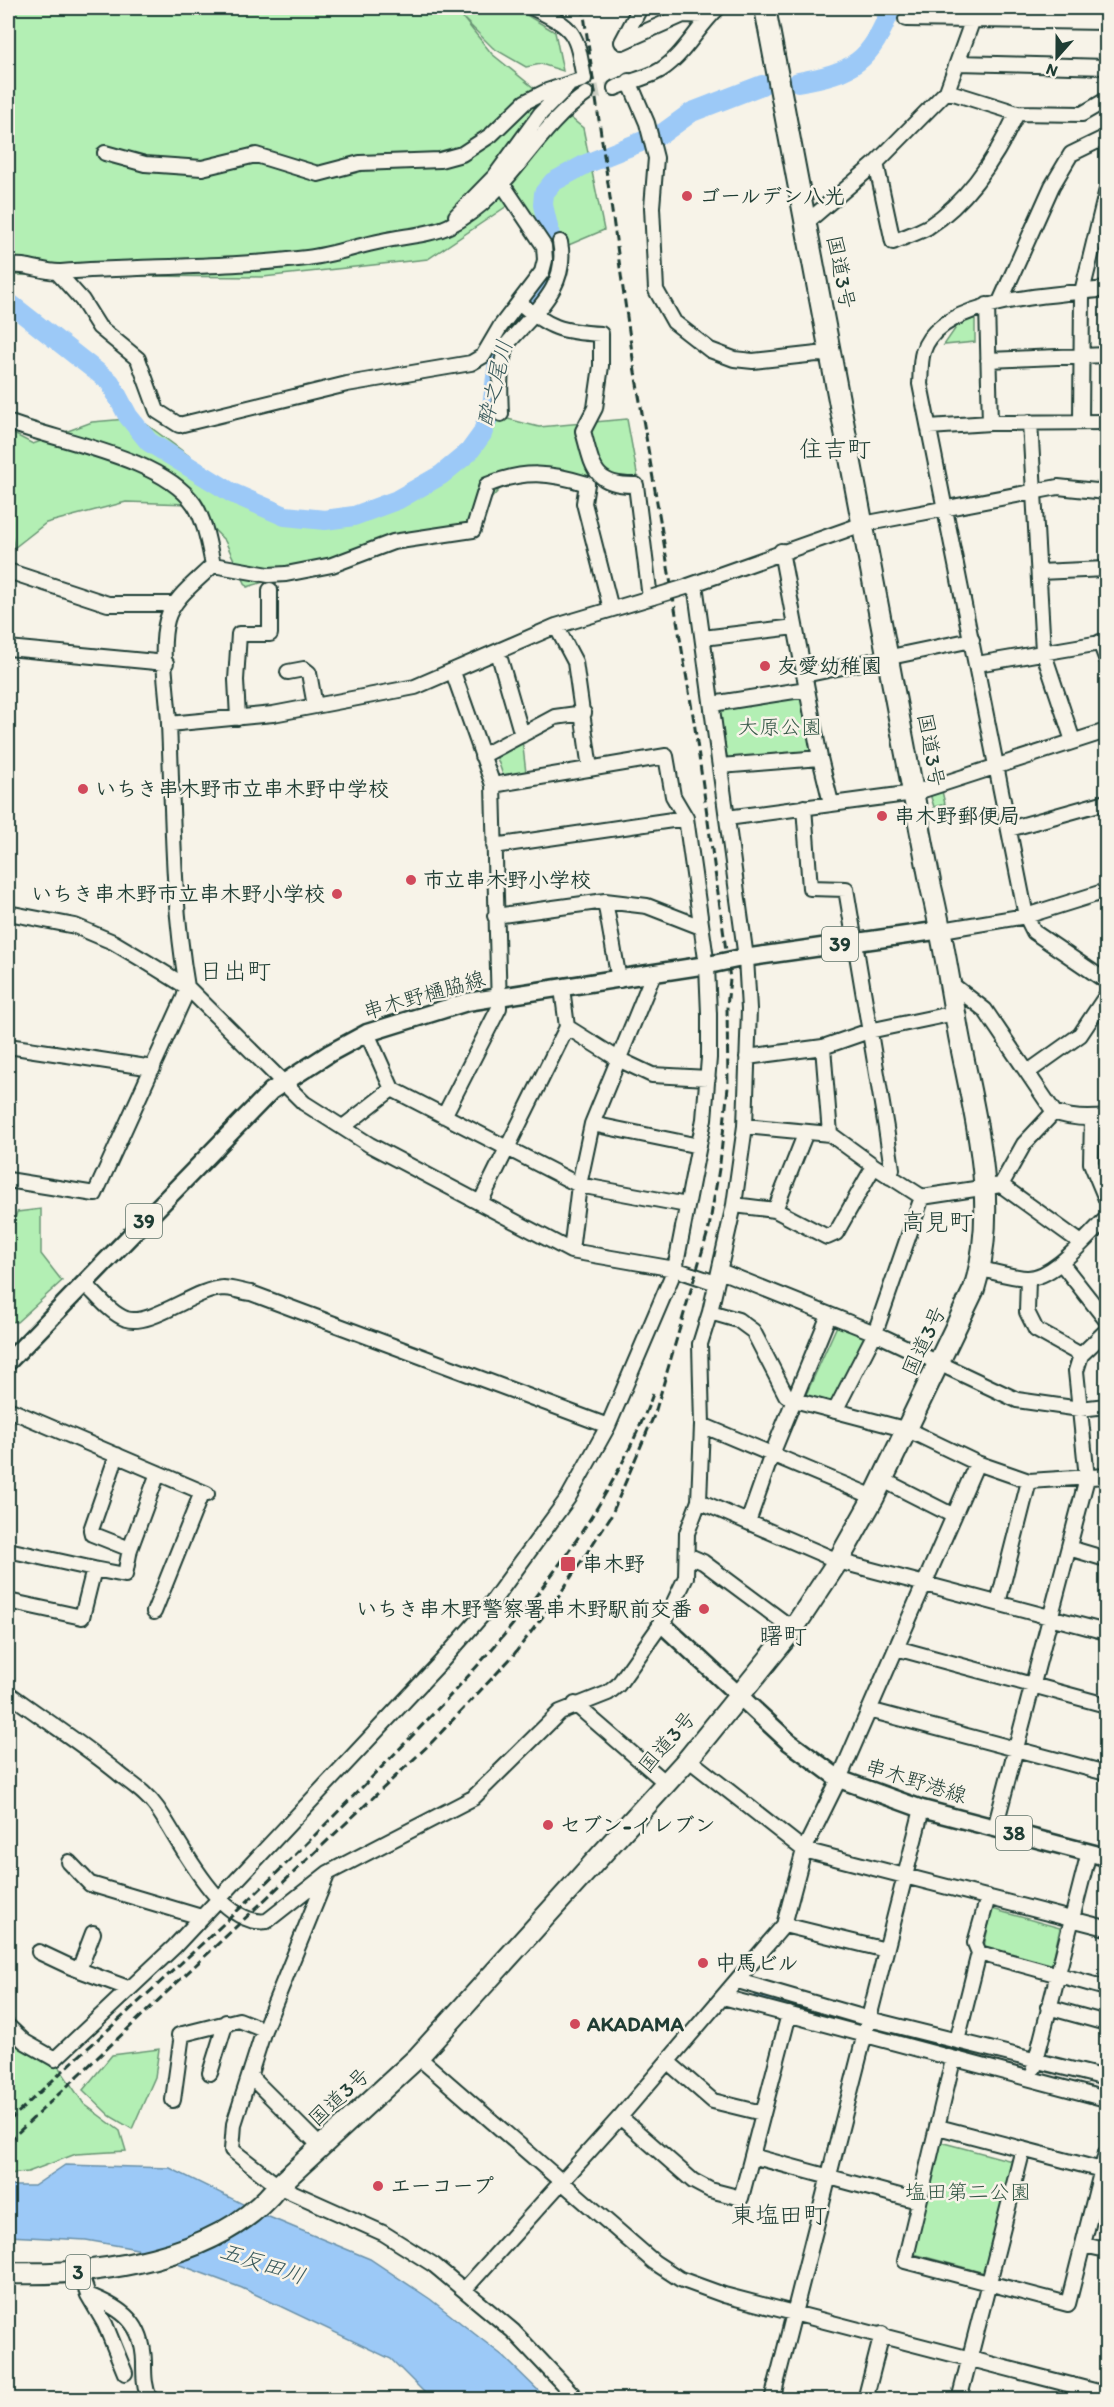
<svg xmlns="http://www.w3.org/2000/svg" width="1114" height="2407" font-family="Itim,'Klee One',sans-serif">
<rect width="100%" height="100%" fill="#f7f3e8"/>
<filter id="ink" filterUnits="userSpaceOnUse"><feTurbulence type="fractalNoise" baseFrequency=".0167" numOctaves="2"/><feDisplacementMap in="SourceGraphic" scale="12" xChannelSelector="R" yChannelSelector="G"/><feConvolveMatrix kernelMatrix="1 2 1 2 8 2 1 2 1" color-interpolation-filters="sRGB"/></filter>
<g filter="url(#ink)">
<path fill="#b3efb4" stroke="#699674" stroke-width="1.5" d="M8,8H515L555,32L563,71L541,64L526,67L493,48L463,18L492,54L583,128L604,230L545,255L513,202L428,259L263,277L8,275Z
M975,316V342L944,345L957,326Z
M492,384L500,417L539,427L627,419L639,484H609L515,472L463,530L377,548L247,587L225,541L189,504L126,502L46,523L14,548L8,519V431L33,444L92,422L138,418L277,521L325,527L401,505L473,444Z
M803,693L815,752L728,761L718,708Z
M522,739L526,773L504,778L496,755Z
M942,791L945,804L934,807L930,794Z
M41,1209V1254L62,1281L17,1322L8,1321V1239L17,1212Z
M840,1319L868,1329L869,1347L840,1404L805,1397Z
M992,1909L1060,1928L1052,1965L983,1951Z
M13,2038L34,2054L58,2066L84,2104L120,2131L126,2151L76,2154L28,2172L8,2174V2043Z
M159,2049L155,2077L132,2129L110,2116L83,2090L112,2055Z
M940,2142L1016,2162L988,2274L914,2254Z"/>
<path fill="#9cc9f7" stroke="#6a91a9" stroke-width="1.5" d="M65,2165L170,2168L269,2217L370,2259L430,2299L503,2356L547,2399H431L391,2359L242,2288L137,2249L86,2240L8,2236V2186H34Z"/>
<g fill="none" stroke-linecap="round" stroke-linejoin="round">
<path stroke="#6a91a9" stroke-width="3" d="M755,1995L801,2011"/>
<path stroke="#9cc9f7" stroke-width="20" d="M798,82C853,73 871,61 891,8
M8,302L110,382L128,416L149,442L232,493L285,516L325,520L354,516L397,500L441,475L469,452L482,434L492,407L500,347L511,323L543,288L552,274L555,257L543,205L544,193L553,182L586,164L663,133L692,112L762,85"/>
<path stroke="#cccfc4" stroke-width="14" stroke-dasharray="14 7" stroke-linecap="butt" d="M586,94L615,88"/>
<g stroke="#1f3d34" stroke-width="18">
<path id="minor" d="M640,8L622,42L683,15L709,16
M906,19L1106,22
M959,63L1106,67
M629,81L647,123L656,158L652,207L656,290L674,322L710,350L734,359L753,361L817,354L832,355
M615,88C628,82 642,79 655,73C681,61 697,27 718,8
M947,91L1017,113L1082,114L1106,100
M105,153L145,164L202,168L256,155L318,174L360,163L440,160L462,154L491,135L525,102L547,91L584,79C576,32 576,29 533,8
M876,163L893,242C904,237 917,233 928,227C968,201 997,156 1017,113
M456,216L495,176L541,113L568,86
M807,222L876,163L947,91L977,8
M8,267C25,262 43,273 61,272C143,266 225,268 307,258C332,255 357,246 382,241C403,236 431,235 449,226C509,196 533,130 586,94
M57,272L82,300L99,327L138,359L157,411L179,425L347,384L471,363L483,356L500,327L542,272L545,260L544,246L503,185
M1106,289C1061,295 938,297 923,352C920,362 921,374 920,384L1026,916L1034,932L1106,981
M519,302C548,328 562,332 601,334V366L595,408L583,431C593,467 593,486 636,485L650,598
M1000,302L1052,186L1071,154L1106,137
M987,305L990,423
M988,360L1106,355
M501,414C500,389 498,367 508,343C535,311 569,287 560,242
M8,422C60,442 161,457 194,504C205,520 209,546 213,565
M1030,422L1043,651L1073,741
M1081,422L1082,292L1106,193
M929,427L990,423L1106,422
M781,551L820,758L831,803
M213,565L269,575L286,574L332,565L393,542L473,530L487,485C523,470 550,472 587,484L584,503L611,609
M8,571L108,604H174
M1039,572L1106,569
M688,586L863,524L1058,487L1106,492
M556,626L575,662L590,769
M703,638L795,627
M1100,642L1106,658
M8,648L166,663
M498,652L522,735
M977,664L1106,642
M288,672L304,669L309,673L315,706
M804,675L972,640
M712,704L807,689
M238,718L236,680L239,634H270V590
M169,724L273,714L415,687L556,626L653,597
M482,756L555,717L584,713
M720,766L820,758
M804,807L810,888L846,889L886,1128L892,1169L890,1177
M727,818L914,793L1106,731
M1009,829L1106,802
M494,846L686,818
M605,901L619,980
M8,913L75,926L113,942L145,961L187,987L304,1103L370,1145L571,1251L675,1269L716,1283
M495,916L605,901L647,906L701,927
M942,930L1026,916L1106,891
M950,983L985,1010L1054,1112C1071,1119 1089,1119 1106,1117
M567,1027L618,1059L652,1075L708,1078
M367,1033L392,1089L579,1185L687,1205
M8,1046L153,1068
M823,1047L830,1134
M747,1057L823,1047L869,1031L955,1013
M1028,1072L1080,1035L1106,996
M444,1116L499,1008L493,785L453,672
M1092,1119L1091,1163L1106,1199
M592,1124L699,1146
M745,1126L830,1134L874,1166L922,1197L1001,1185L1024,1144L1054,1112
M343,1127L392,1089
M8,1180L95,1194L184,998L187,987C172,900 173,813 169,724C168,693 159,649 167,620C173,598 197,581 213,565
M1001,1185L1080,1242
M480,1203L567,1027L562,988
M734,1205L775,1210L827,1237L836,1233L874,1166
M775,1210L806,1132
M571,1251L579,1185L592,1124L653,975
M1062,1264L1106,1320
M981,1269C995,1272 1011,1277 1026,1278C1053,1280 1087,1236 1106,1219
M720,1271L875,1333L1017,1400L1080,1409L1106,1406
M1028,1279L1027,1312L1036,1330L1081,1355
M84,1283C97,1295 110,1313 126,1319C151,1327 195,1289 223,1288C232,1288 242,1292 251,1293L608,1426
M710,1312L738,1320L753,1331L786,1395L794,1400L908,1430L977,1463L1029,1481L1106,1476
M8,1409L207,1494
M835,1411L875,1333L922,1197
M702,1425L874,1497
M117,1455L91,1530L92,1534L130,1549
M883,1480L954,1516
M699,1501L838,1561L1106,1632
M748,1522L772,1454L829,1315
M1069,1548L1106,1559
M8,1550L94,1569L82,1617L8,1601
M687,1555L703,1562L793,1629
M94,1569L125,1575L130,1549L158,1473
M998,1603L1029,1481
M154,1612L202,1492
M896,1648L1106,1705
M8,1693C46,1721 86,1746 123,1777C135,1786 148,1795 157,1808C180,1840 219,1928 267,1921L328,1873L473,1798L560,1712L608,1693L618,1685L669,1613L686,1577L687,1533L699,1501L702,1425L700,1344L710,1312L734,1205L745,1126L749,1009L746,958L695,584
M575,1704L665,1782
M869,1710L1106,1773
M688,1759L804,1850L1106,1928
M995,1828L1087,1478L1076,1371L1081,1355L1106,1331
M69,1862L90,1884L201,1917
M327,1875L264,2030L234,2124L232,2150L278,2186L383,2233L434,2265L513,2331L578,2400
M784,1925L886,1950
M39,1952L71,1967L128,1988
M979,1953L1106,1988
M79,1970L93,1933
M738,1981L869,2019L1106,2078
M723,1997L1106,2099
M1048,2007L1106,2023
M8,2026L25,2042L55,2059L174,1947L441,1662L484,1613L568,1498L608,1426L675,1269L704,1119L709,1058V1014L707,966L686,818L673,796L666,756L493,785
M179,2035L239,2020L264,2030
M957,2041L979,1953L975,1943L988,1897
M418,2057L654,2262L680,2279L724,2295L1106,2394
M953,2060L905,2261L1068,2304L1106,2153
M668,2062L713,2101L762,2113
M1034,2068L1089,1852
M210,2073L226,2022
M250,2076L321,2147
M173,2100L182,2034
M620,2117L693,2181L710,2190L741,2198L789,2014
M938,2127L1102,2170
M752,2156L918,2201
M1084,2245L1106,2250
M80,2272L88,2295C122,2308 143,2323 144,2362C144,2376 144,2387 150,2400
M464,2290L620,2117L784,1925L804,1850L839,1779L977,1463
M88,2295L105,2324L125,2373
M772,2400L922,1809
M865,2400L882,2334
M959,2400L1023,2149"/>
</g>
<g stroke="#1f3d34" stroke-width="21">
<path id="major" d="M737,959L942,930
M8,1362L271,1091L330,1053L367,1033L467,1002L713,964
M661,1623L789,1742L839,1779L922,1809L1106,1857"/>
</g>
<g stroke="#1f3d34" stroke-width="24">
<path id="highway" d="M8,2273C95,2276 220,2260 278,2186L418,2057L688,1759L793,1629L838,1561L874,1497L974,1289C1000,1205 975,1119 959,1036C950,986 943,936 931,887L765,8"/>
</g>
<use href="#minor" stroke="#f7f3e8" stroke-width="14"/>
<use href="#major" stroke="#f7f3e8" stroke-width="16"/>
<use href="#highway" stroke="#f7f3e8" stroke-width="20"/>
<path stroke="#1f3d34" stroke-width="3" stroke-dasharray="9 4.5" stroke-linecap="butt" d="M8,2122C83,2051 161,1983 236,1912C283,1868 328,1822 372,1777C483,1664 596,1545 653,1394
M8,2142L432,1742L512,1657L560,1594L611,1516L655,1413L709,1228L720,1163L728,1087L727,1007L730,979L694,721L634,366L583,8"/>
<g stroke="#1f3d34" stroke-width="18" stroke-linecap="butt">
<path id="minor-bridge" d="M653,597L686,587"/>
</g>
<g stroke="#1f3d34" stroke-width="21" stroke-linecap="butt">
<path id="major-bridge" d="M713,964L737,959"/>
</g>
<use href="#minor-bridge" stroke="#f7f3e8" stroke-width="14"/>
<use href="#major-bridge" stroke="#f7f3e8" stroke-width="16"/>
</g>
</g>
<g fill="#d1495b" stroke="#f7f3e8" stroke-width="2">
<circle cx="687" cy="196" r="6"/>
<circle cx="765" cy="666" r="6"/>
<circle cx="83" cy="789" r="6"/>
<circle cx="882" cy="816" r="6"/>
<circle cx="411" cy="880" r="6"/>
<circle cx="337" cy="894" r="6"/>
<rect x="560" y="1556" width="16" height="16" rx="3"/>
<circle cx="704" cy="1609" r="6"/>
<circle cx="548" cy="1825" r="6"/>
<circle cx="703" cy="1963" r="6"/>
<circle cx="575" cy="2024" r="6"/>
<circle cx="378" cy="2186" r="6"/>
</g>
<g text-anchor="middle" stroke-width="5" stroke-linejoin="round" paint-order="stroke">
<g fill="#f7f3e8" stroke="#60746a" stroke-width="1.5">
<rect x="822" y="927" width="36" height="34" rx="4.5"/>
<rect x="126" y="1204" width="36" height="34" rx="4.5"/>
<rect x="996" y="1816" width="36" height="34" rx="4.5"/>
<rect x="66" y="2255" width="24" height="34" rx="4.5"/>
</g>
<g font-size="20" font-weight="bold" fill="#1f3d34">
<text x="840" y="951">39</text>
<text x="144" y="1228">39</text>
<text x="1014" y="1840">38</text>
<text x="78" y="2279">3</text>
</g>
<g font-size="21" font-weight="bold" fill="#1f3d34" stroke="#f7f3e8" text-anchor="start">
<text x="699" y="203">ゴールデン八光</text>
<text x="777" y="673">友愛幼稚園</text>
<text x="95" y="796">いちき串木野市立串木野中学校</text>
<text x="894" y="823">串木野郵便局</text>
<text x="423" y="887">市立串木野小学校</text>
<text x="325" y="901" text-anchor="end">いちき串木野市立串木野小学校</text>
<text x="582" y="1571">串木野</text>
<text x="692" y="1616" text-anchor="end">いちき串木野警察署串木野駅前交番</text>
<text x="560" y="1832">セブン-イレブン</text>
<text x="715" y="1970">中馬ビル</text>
<text x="587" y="2031">AKADAMA</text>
<text x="390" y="2193">エーコープ</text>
</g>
<g font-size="21" fill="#1f3d34" stroke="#f7f3e8">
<text transform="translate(841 272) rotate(79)" y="7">国道3号</text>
<text transform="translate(931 750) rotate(80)" y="7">国道3号</text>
<text transform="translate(424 995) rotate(-16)" y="7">串木野樋脇線</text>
<text transform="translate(924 1341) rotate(-65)" y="7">国道3号</text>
<text transform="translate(667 1742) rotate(-49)" y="7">国道3号</text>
<text transform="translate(916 1781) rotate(17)" y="7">串木野港線</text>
<text transform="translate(339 2097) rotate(-43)" y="7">国道3号</text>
</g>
<g font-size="21" fill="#355847" stroke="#f7f3e8">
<text x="780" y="734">大原公園</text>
<text x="968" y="2199">塩田第二公園</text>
</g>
<g font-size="22" font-style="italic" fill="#38595b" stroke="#f7f3e8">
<text transform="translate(494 383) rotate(-76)" y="8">酔之尾川</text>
<text transform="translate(263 2263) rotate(18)" y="8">五反田川</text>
</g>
<g font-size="24" fill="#1f3d34" stroke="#f7f3e8">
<text x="835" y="457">住吉町</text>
<text x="235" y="979">日出町</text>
<text x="937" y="1230">高見町</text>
<text x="783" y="1644">曙町</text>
<text x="779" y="2223">東塩田町</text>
</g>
</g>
<rect width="1114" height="2407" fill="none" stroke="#f7f3e8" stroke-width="30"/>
<rect x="15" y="15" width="1084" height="2377" fill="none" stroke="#1f3d34" stroke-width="2" filter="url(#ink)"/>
<g transform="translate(1057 57) rotate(201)" stroke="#f7f3e8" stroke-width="4.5" paint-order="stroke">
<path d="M0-4.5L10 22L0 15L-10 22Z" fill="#1f3d34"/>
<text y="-9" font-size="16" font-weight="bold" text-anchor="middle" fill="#1f3d34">N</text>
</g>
</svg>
